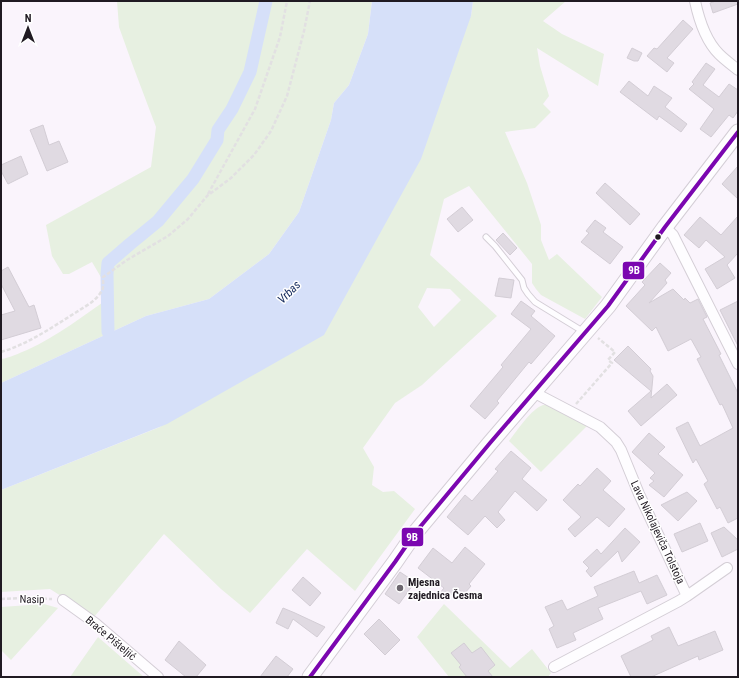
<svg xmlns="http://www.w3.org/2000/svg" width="739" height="678" font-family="'Roboto Condensed',sans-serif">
<rect width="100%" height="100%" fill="#faf4fc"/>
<path fill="#e7f0e1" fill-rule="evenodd" d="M117,1H372L368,34L349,85L334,103L331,120L299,212L269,254L209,299L146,316L1,383V359C10,358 19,353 27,350C58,336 84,315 112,296L92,262L69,274H63L52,256L46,225L151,167L156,127L133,66L119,27Z
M473,1H566L543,21L562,34L604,54L598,86L537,48L540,66L549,96L543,104L551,112L535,128L505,132L527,183L541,225V240L549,260L557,254L602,297L585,319L541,295L536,289L532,283V264L469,186L444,199L430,255L497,316L422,385L395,403L363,448L374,467L372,485L383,492L394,491L415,509L355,591L307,549L250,613L221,589L164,534L94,617L50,589L1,592V490L160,427L471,16ZM427,288L450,289L461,300L434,327L418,307Z
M543,405H550L588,425L541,472L509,441C517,431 531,409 543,405Z
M44,604L58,608L11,660L1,650V607Z
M444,604L510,668L532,649L551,673L548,677H449L417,637Z
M98,637L144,677H70Z"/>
<path fill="#d6e0f9" d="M372,1H473L471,16L421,159L324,335L167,424L1,490V383L146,316L209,299L269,254L299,212L331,120L334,103L349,85L368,34Z"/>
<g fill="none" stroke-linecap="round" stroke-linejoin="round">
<path stroke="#d6e0f9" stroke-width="13" d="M108,332L107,274L108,263L130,244L158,221L193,179L217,140L218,130L232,109L250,72L266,1"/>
</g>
<path fill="#e0dae2" stroke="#d3cdd5" d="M716,1H738V4L713,13L710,3Z
M683,20L693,29L667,58L674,63L667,72L647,56L654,48L657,49Z
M632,48L642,53L638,61H634L627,58Z
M706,63L715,69L703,85L719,97L729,84L738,90V111L733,118L729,115L711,137L700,129L714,109L689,89L694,84L692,82Z
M629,81L648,96L654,86L672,98L665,107L687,124L681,132L659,116L657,120L620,92Z
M43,125L49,145L59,141L68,162L47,171L30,130Z
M21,156L28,174L8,184L1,171V165Z
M738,166V199L722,184Z
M605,183L640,214L630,225L596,193Z
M462,207L473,220L458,232L447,219Z
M738,216V253L727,265L735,278L717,289L705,269L725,257L706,240L699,248L684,235L700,217L721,235Z
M595,220L606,228L603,232L623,247L610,264L581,242L589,233L586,231Z
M503,233L517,248L510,255L496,240Z
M660,263L671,273L665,280L667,283L649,303L673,289L684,300L685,298L690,303L698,299L707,317L703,319L721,354L719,355L738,393V518L728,523L720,507L717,509L704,484L708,481L696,459L693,463L676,428L688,422L700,446L733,428L722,404L720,405L697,359L701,357L691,339L668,351L656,327L652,331L626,306L645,285L642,282Z
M8,267L29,307L34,305L41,328L1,340V315L15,311L1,284V271Z
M499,278L514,280L511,298L495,296Z
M521,301L535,311L531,316L555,336L531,364L529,362L497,401L499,403L485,419L470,406L503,367L501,365L531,329L511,314Z
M738,301V346L720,310Z
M628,346L651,369L650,371L653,376L651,398L667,384L677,395L641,426L628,411L651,391L614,360Z
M649,433L665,447L658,454L683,475L664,497L649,485L654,481L650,478L655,473L632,452Z
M511,451L531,468L522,479L547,500L537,511L515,491L498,512L505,520L497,528L485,516L468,535L447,517L465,495L472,501L498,471L495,469Z
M597,468L611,481L603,490L625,509L609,527L597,517L575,537L568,529L581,517L563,500L578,484L580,486Z
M687,492L697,501L678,521L661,505Z
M700,523L708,541L682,552L674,534Z
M724,527L738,540V549L722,557L711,533Z
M625,528L640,542L622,562L618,551L591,577L586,571L589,568L583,562L597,549L601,554Z
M465,547L485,564L469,584L471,586L464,594L457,588L447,599L440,593L444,588L418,568L433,548L452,563Z
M634,571L639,583L657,575L667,595L647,604L641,591L598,608L603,619L573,633L576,640L557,648L549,629L554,626L545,607L562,600L567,610L598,596L594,587Z
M400,572L415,582L399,604L385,594Z
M303,577L321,593L310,606L292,590Z
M283,608L295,613L325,627L317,637L293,619L288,629L276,623Z
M379,619L400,640L385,655L364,634Z
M669,627L678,646L715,631L723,650L699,660L698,656L651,677H631L621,656L653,640L651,636Z
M179,641L206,665L196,677H186L165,660Z
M464,643L472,653L481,647L495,665L488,671L493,677H467L459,667L461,665L451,653Z
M276,656L293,669L287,677H260Z"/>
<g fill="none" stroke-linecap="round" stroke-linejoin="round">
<g stroke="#d4ced6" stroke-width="7">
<path id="lane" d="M486,237L495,246L522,280L524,288L528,294L535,302L584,332"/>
</g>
<g stroke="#d4ced6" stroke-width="12">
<path id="street" d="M695,1C699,20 705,40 719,54C725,60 732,65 738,70
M665,227L673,235L738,364
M533,392L600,427L616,442L621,450L639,494L687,596L679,601L554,667
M687,596L727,568
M63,600L95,623L158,677"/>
</g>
<g stroke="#d4ced6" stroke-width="17">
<path id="secondary" d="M310,677L395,562L415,533L490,443L608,306L665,227L738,132"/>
</g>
<path stroke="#e2e0e2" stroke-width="2.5" stroke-dasharray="4 2" stroke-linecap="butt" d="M208,194L255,109L280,37L287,1
M1,352C28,344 51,328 75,313C84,307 95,302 101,292C104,289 103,282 103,277L106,275L127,260L168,236L188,219L207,196L231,178L254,155L271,131L287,96L304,31L310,1
M576,404L612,363L608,360L615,352L598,338
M1,599L25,598L52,599"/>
<use href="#lane" stroke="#fefdff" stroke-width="5"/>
<use href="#street" stroke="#fefdff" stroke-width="10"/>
<use href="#secondary" stroke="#fefdff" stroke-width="15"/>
<g stroke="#fff" stroke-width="7">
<path id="bus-1" d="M310,677L395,562L415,533L490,443L608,306L665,227L738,132"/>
</g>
<use href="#bus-1" stroke="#7b07b0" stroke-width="4"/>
</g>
<circle fill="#201a22" stroke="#fff" stroke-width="1.5" cx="658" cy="237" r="3.5"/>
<circle fill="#6c666e" stroke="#fff" stroke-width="1.5" cx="400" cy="588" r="4"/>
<g text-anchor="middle" stroke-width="3" stroke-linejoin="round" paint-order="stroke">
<g font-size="11" fill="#201a22" stroke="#fff">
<text transform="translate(658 532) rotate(65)" y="4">Lava Nikolajeviča Tolstoja</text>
<text transform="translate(32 599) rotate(1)" y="4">Nasip</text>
<text transform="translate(111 638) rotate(40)" y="4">Braće Pišteljić</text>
</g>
<g font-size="11" font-weight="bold" fill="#201a22" stroke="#fff" text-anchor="start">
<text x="408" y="586">Mjesna<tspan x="408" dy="13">zajednica Česma</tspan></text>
</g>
<g font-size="12" font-style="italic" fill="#1a2f60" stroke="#fff">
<text transform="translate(289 292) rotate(-45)" y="4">Vrbas</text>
</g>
</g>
<g stroke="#fff" stroke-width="1.5">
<rect x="622" y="261" width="23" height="19" rx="4" fill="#7b07b0"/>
<rect x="401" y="527" width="23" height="20" rx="4" fill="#7b07b0"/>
</g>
<g font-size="11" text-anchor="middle" font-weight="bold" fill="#fff">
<text x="634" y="274">9B</text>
<text x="412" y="541">9B</text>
</g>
<rect width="739" height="678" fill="none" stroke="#201a22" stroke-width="4"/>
<g transform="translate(28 28)" stroke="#ffffff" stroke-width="3" paint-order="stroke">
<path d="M0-3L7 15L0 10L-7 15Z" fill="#201a22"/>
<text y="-6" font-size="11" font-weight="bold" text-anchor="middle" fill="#201a22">N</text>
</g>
</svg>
